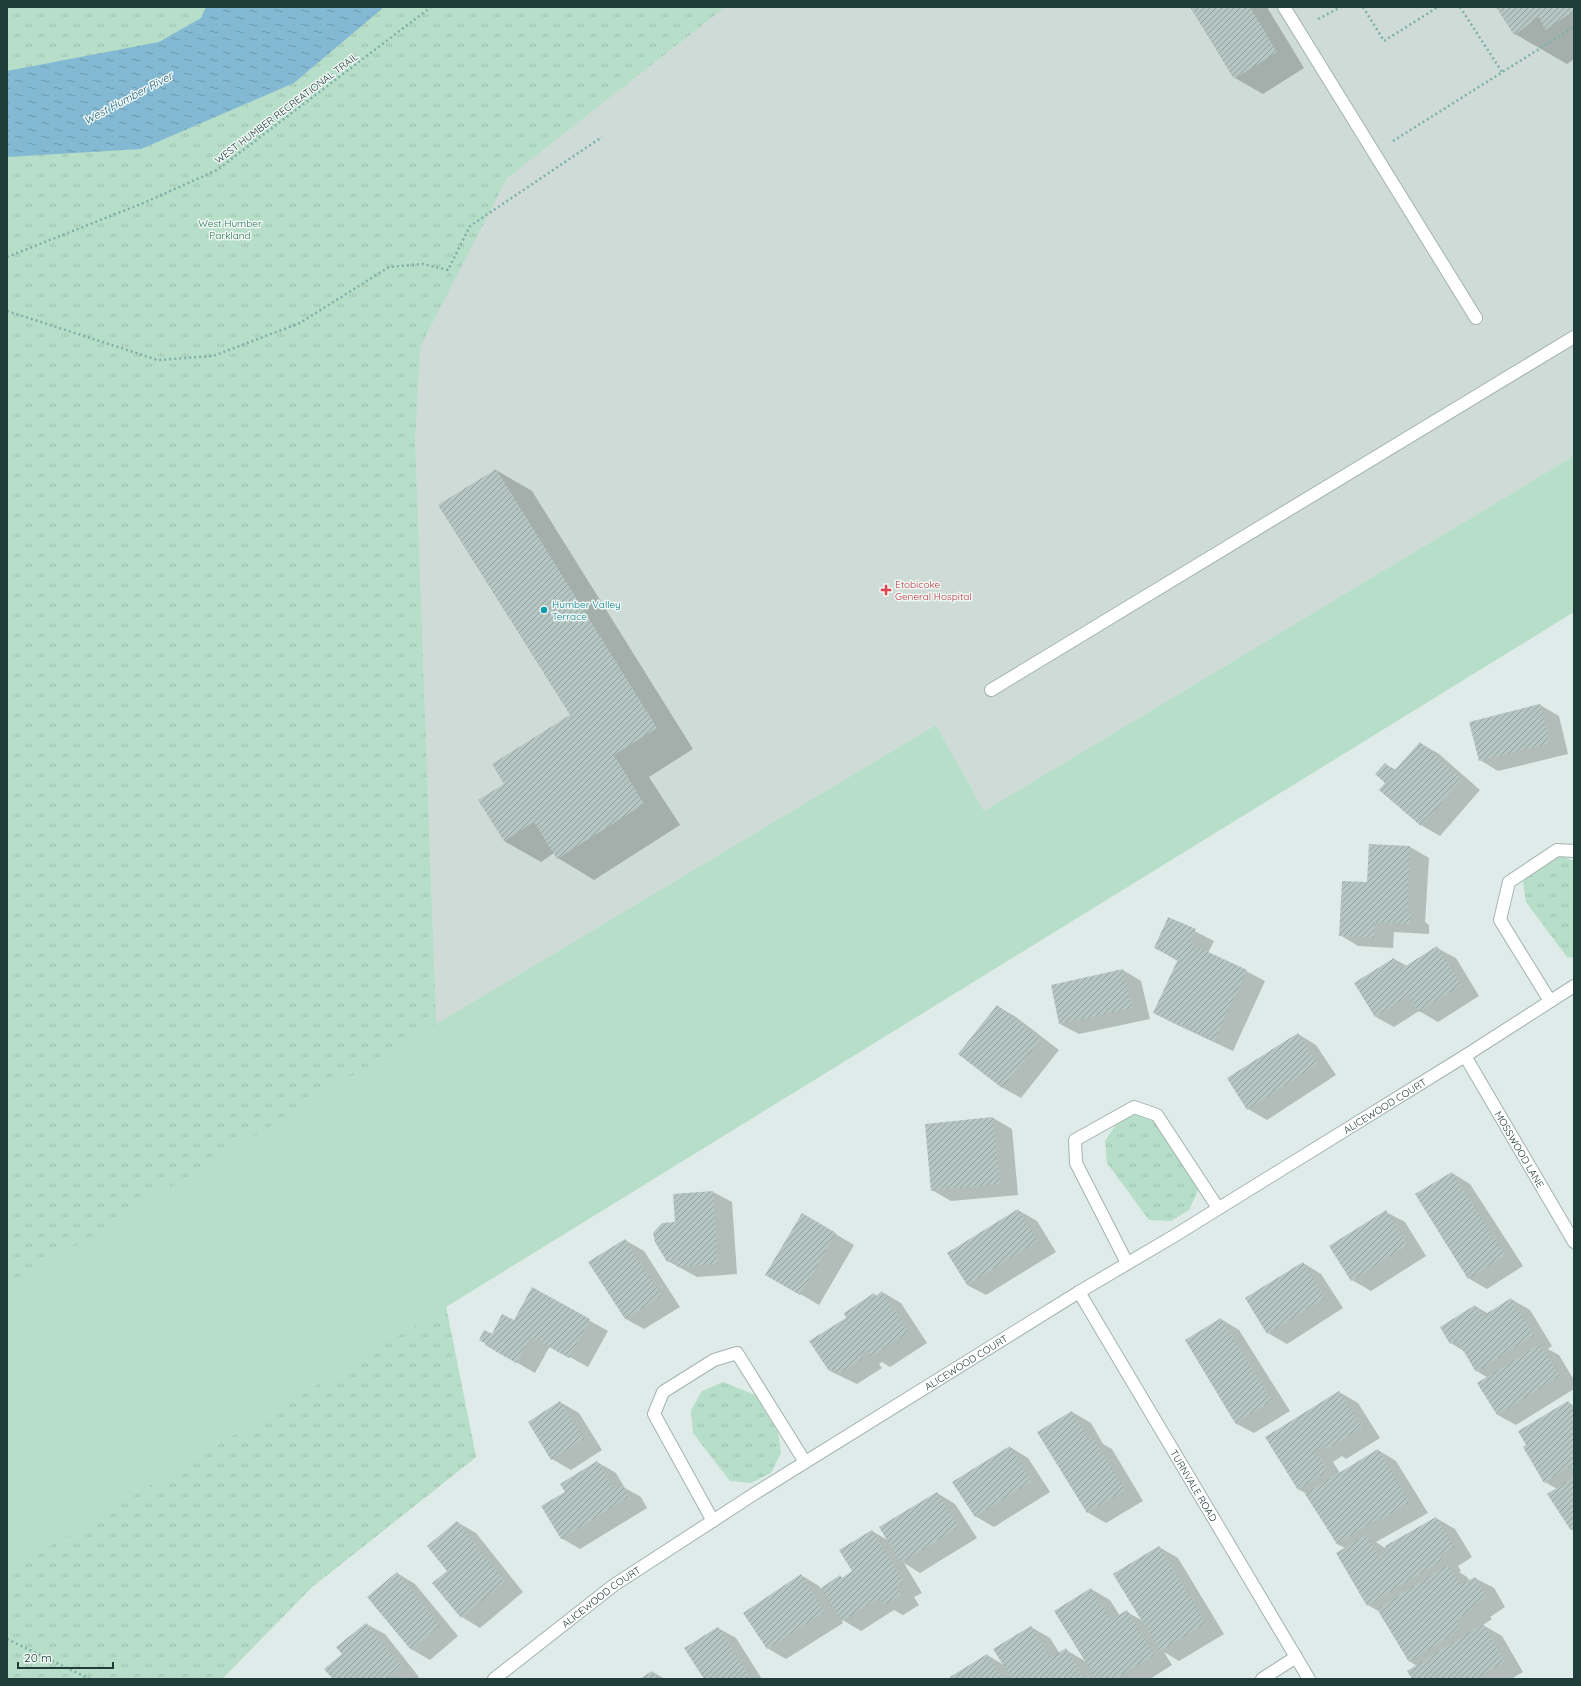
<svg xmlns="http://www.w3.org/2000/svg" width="1581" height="1686" font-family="Quicksand,sans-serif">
<defs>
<pattern id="park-tufts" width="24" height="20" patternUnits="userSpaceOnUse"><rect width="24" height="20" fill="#b7dec9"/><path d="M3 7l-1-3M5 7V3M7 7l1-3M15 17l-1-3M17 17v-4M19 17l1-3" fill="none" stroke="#9dbfad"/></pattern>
<pattern id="water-ripples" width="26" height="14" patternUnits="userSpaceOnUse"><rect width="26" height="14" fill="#84b9d3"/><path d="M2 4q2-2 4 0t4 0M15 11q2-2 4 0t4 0" fill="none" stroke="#6c98ac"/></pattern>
<pattern id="building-hatch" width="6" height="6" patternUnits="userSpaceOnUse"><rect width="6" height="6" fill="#b5c6c2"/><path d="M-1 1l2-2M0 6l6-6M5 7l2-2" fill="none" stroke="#93a29f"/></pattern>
</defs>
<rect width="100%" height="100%" fill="#dfebe8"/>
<path fill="#cedbd7" d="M725,7H1574V456L984,811L936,725L436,1024L415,440L420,347L507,178Z"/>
<path fill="#b7dec9" d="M7,7H725L507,178L420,347L415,440L436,1024L936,725L984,811L1574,456V612L446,1307L476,1457L312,1587L222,1679H7Z"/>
<path fill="url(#park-tufts)" d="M7,7H725L507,178L420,347L415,440L436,1024L7,1288Z
M1553,852L1574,861V958L1567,957L1526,902L1523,881L1534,862Z
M1137,1114L1170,1129L1195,1169L1198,1190L1189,1210L1171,1221L1149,1220L1107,1163L1105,1141L1117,1123Z
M446,1307L476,1457L312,1587L222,1679H7V1572Z
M723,1382L755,1395L778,1432L781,1453L771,1473L751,1483L730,1481L693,1433L691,1410L702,1391Z"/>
<path fill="url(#water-ripples)" d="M206,7H384L294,83L141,149L7,157V71L159,42L201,18Z"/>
<path fill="#0003" d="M1191,7H1267L1304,68L1263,94L1235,78Z
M1497,7H1574V59L1567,64L1515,34Z
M496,470L532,491L693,749L649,777L680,825L594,880L558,858L554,853L541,862L504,841L506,784L571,715Z
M1540,705L1559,716L1568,754L1498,771L1480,760Z
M1420,743L1439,754L1480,790L1440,836L1421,825L1386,783L1385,764L1396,770Z
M1410,847L1429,858L1425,922L1429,925V934L1394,932L1393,948L1358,946L1340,935L1368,883Z
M1169,918L1214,941L1208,953L1246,971L1265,981L1233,1051L1173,1023L1154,1013L1178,961L1155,948Z
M1437,948L1456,958L1479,996L1438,1022L1419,1011L1394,1027L1376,1017L1394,959L1407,966Z
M1123,970L1141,981L1150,1019L1079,1034L1060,1024Z
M997,1006L1016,1017L1059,1050L1021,1098L1003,1088L960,1054Z
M1298,1034L1316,1045L1336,1075L1267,1120L1248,1109Z
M993,1118L1012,1129L1018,1195L951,1201L932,1190L926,1125Z
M1452,1173L1470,1184L1523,1266L1487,1289L1468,1278Z
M713,1192L732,1202L737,1274L697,1277L668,1261L676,1223L674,1195Z
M1018,1210L1037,1221L1056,1252L986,1295L967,1285Z
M1386,1212L1405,1222L1426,1256L1371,1291L1352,1280L1330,1246Z
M802,1214L854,1245L819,1305L767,1274Z
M625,1240L644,1251L680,1307L644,1329L626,1319L590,1263Z
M1303,1263L1321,1274L1343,1308L1287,1344L1268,1333Z
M533,1289L608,1331L588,1367L550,1346L535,1373L486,1345L492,1335L514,1322Z
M882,1292L901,1303L927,1343L890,1367L882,1362L879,1364L882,1368L857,1384L830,1371L848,1318L874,1294L877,1296Z
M1511,1299L1530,1310L1552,1346L1548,1349L1559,1355L1574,1380V1389L1516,1425L1498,1415L1479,1384L1488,1378L1477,1371L1465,1352L1451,1343L1441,1327L1475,1306L1489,1314Z
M1221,1319L1239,1330L1290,1411L1254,1433L1235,1423Z
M1339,1392L1358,1403L1380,1438L1346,1459L1342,1456L1333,1462L1340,1473L1378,1450L1396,1461L1428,1513L1376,1542L1385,1548L1436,1518L1455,1529L1472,1557L1458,1566L1461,1571L1459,1572L1467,1577L1470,1581L1475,1578L1494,1588L1505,1607L1490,1617L1492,1619L1483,1625L1502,1636L1523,1672L1511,1679H1413L1417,1666L1409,1661L1380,1612L1368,1605L1345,1548L1337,1544L1307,1494L1298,1489Z
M560,1402L579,1413L602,1450L571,1470L552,1459Z
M1568,1402L1574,1406V1531L1570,1529L1557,1489L1545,1482Z
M1072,1412L1091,1423L1103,1444L1112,1449L1143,1501L1106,1523L1087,1512Z
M1010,1447L1028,1458L1050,1492L994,1527L975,1516Z
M597,1462L616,1473L625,1488L641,1497L647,1508L580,1549L561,1538L566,1492Z
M937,1493L955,1504L977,1538L920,1573L904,1563L922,1593L914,1597L919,1605L903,1615L894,1610L861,1631L841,1619L843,1623L786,1659L767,1648L801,1575L819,1586L821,1589L840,1577L843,1578L854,1572L872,1531L889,1541Z
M457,1522L476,1533L523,1592L480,1628L462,1617L449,1571Z
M1159,1547L1178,1558L1224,1634L1179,1661L1164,1652L1172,1665L1150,1679H952L987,1655L1004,1665L1031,1627L1050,1638L1060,1654L1066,1650L1085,1661L1091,1589L1110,1600L1120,1616L1127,1612L1143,1621Z
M397,1573L415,1584L458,1636L430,1660L411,1649Z
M366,1624L385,1634L419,1677L417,1679H333L343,1654Z
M718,1628L736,1638L762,1679H705Z
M653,1672L665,1679H642Z"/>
<path fill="url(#building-hatch)" d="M1190,7H1250L1277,52L1234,79Z
M1496,7H1574V11L1545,30L1539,17L1514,35Z
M496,469L657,728L614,755L644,804L557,859L534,822L504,841L478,800L504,784L492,764L570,715L438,505Z
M1540,704L1550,743L1479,761L1469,722Z
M1420,742L1462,779L1421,826L1379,790L1385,783L1375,774L1385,763L1394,771Z
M1369,844L1410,846L1407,912L1411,913L1410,924L1375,922L1374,938L1339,936L1342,881L1367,882Z
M1168,917L1196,929L1189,943L1247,970L1214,1041L1153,1013L1178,959L1154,948Z
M1437,946L1461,985L1419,1012L1408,996L1375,1017L1354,983L1394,958L1401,969Z
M1123,969L1132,1008L1059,1024L1051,985Z
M997,1005L1041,1039L1002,1088L958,1054Z
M1298,1033L1318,1064L1247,1110L1227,1078Z
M993,1117L1000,1184L931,1191L925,1124Z
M1452,1172L1505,1255L1468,1279L1415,1194Z
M713,1191L718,1264L677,1267V1261L667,1262L655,1242L653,1233L662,1223L675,1222L673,1194Z
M1018,1209L1038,1241L967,1285L947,1253Z
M1386,1210L1408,1245L1351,1281L1329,1246Z
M802,1213L836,1233L800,1295L765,1275Z
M625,1239L662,1296L625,1319L588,1262Z
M1303,1262L1325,1298L1267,1334L1245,1298Z
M532,1287L590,1319L569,1358L531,1337L516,1363L485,1345L486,1344L479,1340L484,1330L492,1334L502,1314L514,1320Z
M882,1291L909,1332L871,1357L866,1350L861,1353L864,1358L838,1374L834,1369L829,1371L809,1341L846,1318L844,1313L874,1293L876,1296Z
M1511,1298L1534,1335L1476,1372L1457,1340L1450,1344L1440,1327L1475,1305L1483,1316Z
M1221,1318L1272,1401L1235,1423L1185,1340Z
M1540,1344L1560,1376L1497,1415L1477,1383Z
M1339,1391L1362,1427L1327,1449L1324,1445L1315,1451L1328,1471L1298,1490L1265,1437Z
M560,1401L584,1439L551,1460L528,1422Z
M1568,1401L1574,1411V1467L1572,1468L1571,1466L1544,1483L1523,1447L1526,1445L1518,1431Z
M1072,1411L1089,1440L1093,1437L1125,1490L1087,1513L1037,1432Z
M1010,1446L1032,1481L975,1517L952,1482Z
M1378,1449L1410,1502L1380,1520L1379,1518L1337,1544L1305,1494Z
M597,1461L614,1489L622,1485L629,1497L561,1539L541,1506L565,1492L560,1484Z
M1574,1477V1527L1570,1529L1547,1494Z
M937,1492L959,1527L901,1563L879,1527Z
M1436,1517L1454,1547L1440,1555L1443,1560L1367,1606L1336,1553L1366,1535L1379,1556L1387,1551L1385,1546Z
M457,1521L505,1581L461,1618L432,1583L447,1571L427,1546Z
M872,1530L904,1582L896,1586L901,1595L884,1605L879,1598L842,1621L821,1588L840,1575L842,1578L852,1571L839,1550Z
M1159,1546L1206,1623L1160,1651L1113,1574Z
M1448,1565L1461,1585L1475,1577L1487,1597L1473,1606L1474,1608L1456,1620L1461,1628L1452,1633L1453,1634L1409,1662L1377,1609Z
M397,1572L440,1625L411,1650L367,1597Z
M801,1574L825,1612L767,1649L743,1613Z
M1091,1588L1111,1620L1127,1610L1154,1655L1114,1679H1096L1054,1611Z
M366,1623L402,1666L386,1679H333L324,1669L342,1654L336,1647Z
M1483,1624L1505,1661L1476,1679H1412L1407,1671Z
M1031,1626L1051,1658L1066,1648L1085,1679H1012L993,1649Z
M718,1627L724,1636L751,1679H704L684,1648Z
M987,1654L1003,1679H951L950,1677Z
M652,1671L658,1679H640Z"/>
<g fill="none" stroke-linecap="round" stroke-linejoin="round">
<g stroke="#a2b3b0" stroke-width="14">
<path id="service" d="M1284,7L1476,318
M991,690L1574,337"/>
</g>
<g stroke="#a2b3b0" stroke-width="14">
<g id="minor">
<path d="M1550,1001L1500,920L1509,882L1557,850L1574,851"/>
<path id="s1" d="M1465,1056L1574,1242"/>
<path d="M1127,1263L1076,1163L1075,1140L1134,1107L1157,1115L1218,1208"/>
<path id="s2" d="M1079,1292L1309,1679"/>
<path d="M713,1521L654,1414L663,1392L714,1360L737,1353L805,1462"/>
<path id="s3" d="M494,1679L614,1585L754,1494L1079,1292L1174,1236L1465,1056L1574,986"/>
<path d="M1262,1679L1296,1657"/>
</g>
</g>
<path stroke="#7eb0aa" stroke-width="2.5" stroke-dasharray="2 3" stroke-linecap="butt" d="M1363,7L1384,41L1438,7
M1460,7L1502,72
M1318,19L1341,7
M1393,141L1574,27
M7,257L146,202L217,170L431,7
M7,311L158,360L213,356L300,323L389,267L423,264L448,270L470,226L602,137
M7,1639L90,1679"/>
<use href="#service" stroke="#fff" stroke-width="12"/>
<use href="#minor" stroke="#fff" stroke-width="12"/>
</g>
<path fill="#e0444e" stroke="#f0f8f5" stroke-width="1.5" d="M884 584h4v4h4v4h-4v4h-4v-4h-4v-4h4z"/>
<circle fill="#0f9aa8" stroke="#f0f8f5" stroke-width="1.5" cx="544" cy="610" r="4"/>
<g text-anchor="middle" stroke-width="3" stroke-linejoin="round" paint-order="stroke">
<g font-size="10" fill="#203c3a" stroke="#f0f8f5">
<text transform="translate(286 108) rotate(-37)" y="4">WEST HUMBER RECREATIONAL TRAIL</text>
<text dy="4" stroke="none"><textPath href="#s3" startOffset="1060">ALICEWOOD COURT</textPath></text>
<text dy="4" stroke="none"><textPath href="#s1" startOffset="108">MOSSWOOD LANE</textPath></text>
<text dy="4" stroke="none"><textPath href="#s3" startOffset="569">ALICEWOOD COURT</textPath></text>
<text dy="4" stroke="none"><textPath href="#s2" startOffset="225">TURNVALE ROAD</textPath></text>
<text dy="4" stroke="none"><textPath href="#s3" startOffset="135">ALICEWOOD COURT</textPath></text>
</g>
<g font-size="10" fill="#287554" stroke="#f0f8f5">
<text x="230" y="227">West Humber<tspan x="230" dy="12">Parkland</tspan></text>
</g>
<g font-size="10" fill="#be3a42" stroke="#f0f8f5" text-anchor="start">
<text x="895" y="588">Etobicoke<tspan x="895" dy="12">General Hospital</tspan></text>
</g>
<g font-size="10" fill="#0d838f" stroke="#f0f8f5" text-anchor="start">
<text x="552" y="608">Humber Valley<tspan x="552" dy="12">Terrace</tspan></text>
</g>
<g font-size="11" font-style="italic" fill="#17587a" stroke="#f0f8f5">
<text transform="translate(128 98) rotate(-28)" y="4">West Humber River</text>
</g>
</g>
<rect width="1581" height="1686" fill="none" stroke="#203c3a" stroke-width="16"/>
<path d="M18 1662v6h95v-6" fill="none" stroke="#203c3a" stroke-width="2"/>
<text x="24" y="1662" font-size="12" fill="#203c3a" stroke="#f0f8f5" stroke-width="3" paint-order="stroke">20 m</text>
</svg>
